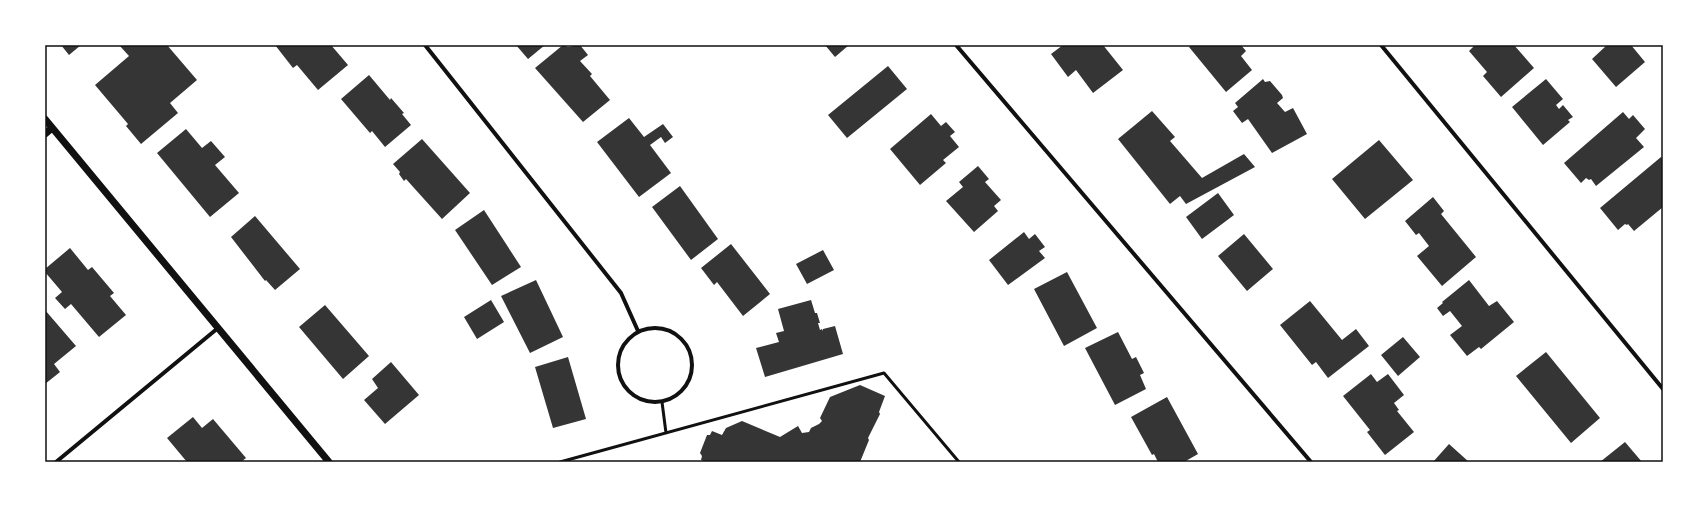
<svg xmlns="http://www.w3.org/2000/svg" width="1708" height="507" font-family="Signika,sans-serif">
<rect width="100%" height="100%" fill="#fff"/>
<path fill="#353535" d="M61,45H81L69,55Z
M119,45H167L197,80L170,103L178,113L141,144L126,126L128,124L95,85L129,56Z
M275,45H331L348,65L318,90L297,65L293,68Z
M516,45H545L528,59Z
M563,45L568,47L580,45L588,55L580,61L592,74L590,76L610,100L583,122L535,68Z
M825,45H849L835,57Z
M1063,45H1103L1123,70L1093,93L1076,70L1068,77L1051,54Z
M1192,45H1241L1246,51L1241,56L1252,70L1226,92L1189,47Z
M1475,45H1514L1534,68L1501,97L1483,76L1487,72L1469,51Z
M1607,45H1631L1645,62L1616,87L1592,59Z
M888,66L907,89L847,138L828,115Z
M369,75L390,100L391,98L404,113L402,114L411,125L385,147L372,131L370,133L341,99Z
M1263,79L1265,82L1270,81L1282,95L1283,98L1277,103L1285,112L1293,108L1307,134L1272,153L1248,119L1242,123L1233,111L1238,107L1235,103Z
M1546,79L1563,99L1556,105L1559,109L1563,105L1573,117L1568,120L1570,122L1543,145L1512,107Z
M1152,111L1175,137L1170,141L1202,178L1244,154L1255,167L1186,204L1180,196L1170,204L1118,139Z
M1623,112L1629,119L1633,115L1645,129L1636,138L1644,147L1596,186L1591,179L1589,180L1586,178L1581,183L1564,163Z
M931,114L941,126L946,122L955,132L950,136L959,147L943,160L946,163L920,185L890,149Z
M629,118L644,137L663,124L673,137L665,143L661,137L650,145L671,173L639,197L597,142Z
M186,129L202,148L211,141L225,157L215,165L239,193L210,217L157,153Z
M422,139L470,193L442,219L406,179L404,181L399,174L400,172L393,164Z
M1379,140L1413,180L1365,219L1332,179Z
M1661,157L1663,159V207L1634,231L1628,224L1627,225L1625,224L1618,230L1600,208Z
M978,166L989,179L985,182L1001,200L994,206L998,211L974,232L946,201L963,187L959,182Z
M680,186L718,239L691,260L652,207Z
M1218,193L1234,215L1202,239L1186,217Z
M1433,197L1444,211L1441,214L1476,257L1442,286L1417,256L1429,246L1419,233L1416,235L1405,221Z
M484,210L521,267L492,285L455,230Z
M255,216L300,269L275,290L266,280L265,281L231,237Z
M1024,232L1029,239L1035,234L1045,247L1039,251L1045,258L1008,285L989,260Z
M1244,234L1273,269L1247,291L1218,256Z
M731,244L770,294L743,316L717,282L714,285L701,268Z
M70,248L88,270L92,267L114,293L110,296L126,315L99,337L71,304L65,309L55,298L62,292L45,272V269Z
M823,250L834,270L807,284L796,264Z
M1067,272L1097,328L1064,346L1034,289Z
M536,280L563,337L530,353L501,296Z
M1469,280L1489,306L1497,301L1514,322L1481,349L1479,347L1467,356L1450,335L1462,326L1450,311L1443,316L1437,308L1443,303L1442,302Z
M491,300L504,322L477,339L464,317Z
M811,300L815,313H817L820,323H818L820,330L822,329L823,331V329L835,326L843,354L765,377L756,348L779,342L776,333L784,331L778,309Z
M1310,301L1342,340L1356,329L1369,346L1328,378L1316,362L1312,365L1280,325Z
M325,305L369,356L343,379L299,327Z
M45,310L76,346L54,364L60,372L45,384Z
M1118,332L1132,359L1136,357L1144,373L1140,375L1146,389L1115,405L1085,348Z
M1403,337L1420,357L1398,376L1381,355Z
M1546,352L1600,418L1571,443L1516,376Z
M568,357L586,419L553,428L535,367Z
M391,362L419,395L385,424L364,400L378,388L372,379Z
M1371,374L1377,382L1388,374L1404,395L1394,403L1399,410L1397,411L1414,432L1385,455L1367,432L1370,430L1343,396Z
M860,385L885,396L879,412L880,414L868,438L869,440L860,462H706L701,460L702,456L700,453L707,435H710L712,431L722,435L726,428L742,421L780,437L798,426L802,433L809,432L811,428L819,424L822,421L820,418L830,397Z
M1167,397L1198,454L1184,462H1158L1154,454L1152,455L1131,417Z
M193,417L202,428L213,419L246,458L241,462H187L167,438Z
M1625,442L1642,462H1600Z
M1449,444L1469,462H1433Z"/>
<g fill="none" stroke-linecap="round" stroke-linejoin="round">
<path stroke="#111" stroke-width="3" d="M662,402L666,433
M560,462L884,373L959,462"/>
<path stroke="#111" stroke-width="4" d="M425,45L621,293L638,331
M956,45L1311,462
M1381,45L1663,389
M618 365a37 37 0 1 1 74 0a37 37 0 1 1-74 0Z
M56,462L218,328"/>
<path stroke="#111" stroke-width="7" d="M45,119L329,462
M45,134L52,128"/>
</g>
<rect width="1708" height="507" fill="none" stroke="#ffffff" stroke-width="92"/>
<rect x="46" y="46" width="1616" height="415" fill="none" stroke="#111" stroke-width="1.5"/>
</svg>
